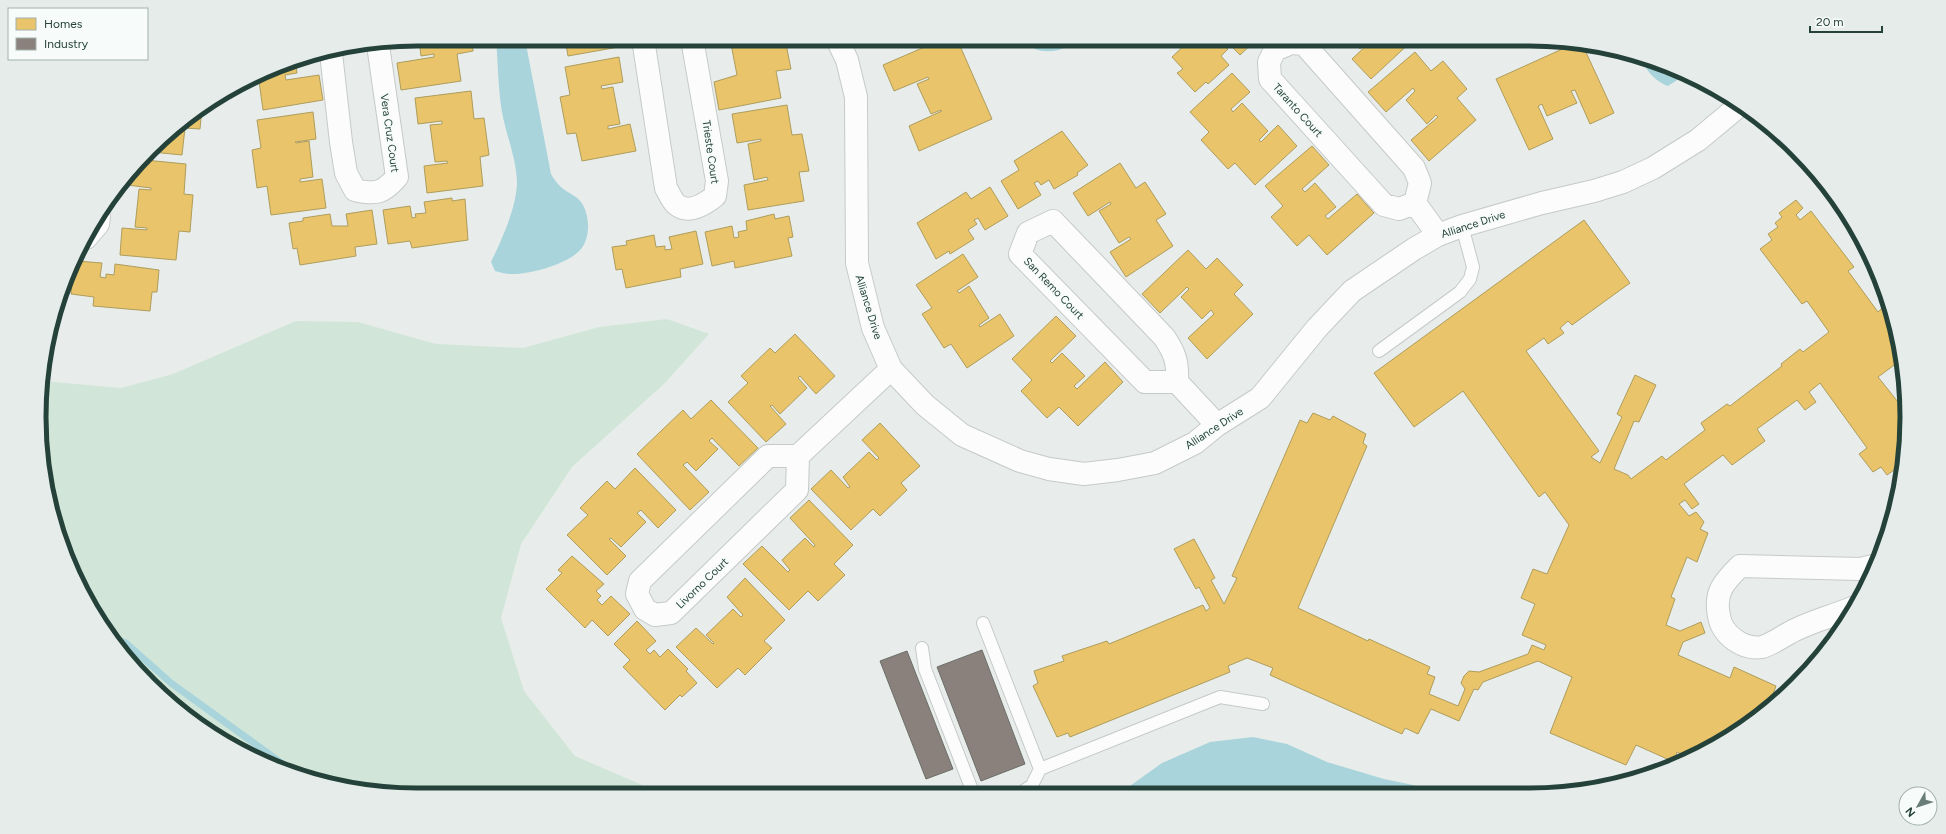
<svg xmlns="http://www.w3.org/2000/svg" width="1946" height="834" font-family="Figtree,sans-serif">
<rect width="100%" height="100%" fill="#e8edeb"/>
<path fill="#d1e6d8" d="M667,319L709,334L665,383L572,467L521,544L501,618L524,691L575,756L663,794L417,795L295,775L187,717L133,666L90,606L46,491L39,417L43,381L121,388L173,374L296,321L358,322L436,344L523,348L599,327Z"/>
<path fill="#a9d4db" d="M496,39H525L551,174C553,177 555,181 558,184C565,193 577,194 583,205C590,218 590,238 581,249C569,264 529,275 510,274C505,274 500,272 495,271L491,262C502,239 517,207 517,181C516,157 506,135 502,112C498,88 498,63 496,39Z
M1022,39H1083C1069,48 1051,55 1035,49C1030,47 1026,42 1022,39Z
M1642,58L1651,59L1685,75L1668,86C1656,82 1644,69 1642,58Z
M1253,737L1287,744L1327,762L1384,779L1447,792L1124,793L1127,788L1162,763L1210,742Z"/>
<path fill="#e9c46a" stroke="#ae9d5c" d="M419,39H472L473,51L457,54L461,81L401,90L397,63L434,57V54L421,56Z
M565,39H629L630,45L568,56Z
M708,39H738L709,44Z
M744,39H785L791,69L776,71L781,98L719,110L714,82L737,75L731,44L744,41Z
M890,39H912L895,48Z
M943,39H957L992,119L919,151L909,126L942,111L941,110L931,114L917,84L929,79L928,77L894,91L883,65Z
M1191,39H1257L1240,55L1229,44L1225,47L1228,49L1221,56L1229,65L1208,84L1206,82L1195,92L1177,73L1183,69L1172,57Z
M1351,39H1414L1371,79L1352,59L1370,42L1369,40L1360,49Z
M1569,46L1584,48L1614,113L1590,124L1575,90L1571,91L1577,103L1547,116L1542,104L1538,106L1553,139L1529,150L1496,79Z
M1415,52L1431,71L1443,61L1467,89L1457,98L1476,120L1429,161L1411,140L1438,117L1436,115L1427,124L1406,100L1415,91L1413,88L1386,112L1368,92Z
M619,57L623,82L601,86L602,89L613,87L620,124L608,126V129L630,124L636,151L582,161L576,133L567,134L560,97L570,95L565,67Z
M295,59L297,73L285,75L286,80L319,75L323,100L263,110L259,81L244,82Z
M1232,73L1250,92L1231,109L1233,112L1242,103L1268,131L1259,140L1261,142L1278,125L1297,146L1255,185L1235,163L1228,169L1201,140L1209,132L1190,112Z
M471,91L474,119L484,118L489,155L480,157L483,186L427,193L424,166L448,163L447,161L435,162L430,125L442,124V121L418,124L415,98Z
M787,105L792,135L802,134L809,171L799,172L804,201L748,210L744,185L768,180L767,177L754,180L748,144L761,141V139L737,143L732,114Z
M202,108L200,129L185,128L182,155L152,152L168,133Z
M313,112L316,139L295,142L296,143L309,141L313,177L300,179V182L322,179L326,208L271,215L267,186L257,188L252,150L261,148L257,120Z
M1062,131L1088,165L1077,173L1078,175L1054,189L1049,180L1041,185L1038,181L1034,183L1041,195L1018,209L1001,181L1019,170L1014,161Z
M1312,146L1329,165L1302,189L1305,192L1315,183L1336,207L1325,216L1328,219L1357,194L1374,213L1327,255L1309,235L1297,246L1271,217L1283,206L1265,186Z
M145,160L186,164L184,194L193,195L190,232L179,231L176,260L120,255L122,228L147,230V228L135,227L139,189L151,190V188L127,185V183Z
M1120,163L1136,188L1145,182L1166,214L1156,220L1173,246L1126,277L1110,252L1131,239L1129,237L1119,243L1099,211L1111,204L1110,202L1088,216L1073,193Z
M990,187L1008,216L985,230L978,218L974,220L977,224L968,230L974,239L950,254L949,251L936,259L917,223L966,192L971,199Z
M452,198V201L465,199L468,240L412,248L410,241L388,244L383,210L410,206L412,218L416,217L415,214L426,213L424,202Z
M1796,200L1803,208L1796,215L1800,220L1811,211L1854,267L1848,271L1878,312L1882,308L1896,327L1901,360L1878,377L1906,412L1904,467L1902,474L1897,468L1887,475L1881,467L1873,472L1859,454L1867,448L1820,383L1809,392L1816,402L1805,410L1797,400L1757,429L1765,441L1732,465L1723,455L1684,484L1699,504L1692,509L1685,500L1679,504L1689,516L1696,512L1704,522L1700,529L1708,533L1697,562L1687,557L1671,597L1675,599L1666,625L1680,631L1701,622L1705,633L1683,642L1678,655L1730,678L1734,667L1776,686L1772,697L1776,699L1759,717L1689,758L1677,752L1674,762L1636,745L1626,765L1550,733L1572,677L1538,661L1483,682L1478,690L1474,689L1459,721L1431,709L1418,734L1405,728L1402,734L1270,675L1273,668L1247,658L1228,666L1230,672L1070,737L1068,733L1057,737L1033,686L1038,683L1034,671L1064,661L1062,656L1107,641L1109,644L1203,605L1206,611L1210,608L1199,587L1196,589L1174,549L1194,539L1215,578L1211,580L1224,604L1237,578L1232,576L1300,420L1307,423L1313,413L1330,420L1333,416L1366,434L1363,443L1367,446L1298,608L1368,641L1369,639L1430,667L1427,674L1435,677L1429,694L1458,706L1465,689L1461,683L1464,676L1469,671L1479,672L1528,654L1532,645L1544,650L1546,645L1522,635L1535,604L1521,598L1533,569L1547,574L1569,525L1545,492L1539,497L1463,391L1414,427L1374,373L1584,220L1630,283L1572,325L1568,321L1560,328L1564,333L1548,344L1544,338L1526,351L1599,451L1591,457L1600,463L1622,417L1617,414L1635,375L1656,385L1639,422L1634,421L1614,469L1628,475L1631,479L1662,456L1666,460L1705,430L1701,423L1727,404L1730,406L1782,366L1781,364L1800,349L1803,352L1829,332L1807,301L1802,304L1760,249L1772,240L1768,234L1778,227L1775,223L1782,217L1779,213Z
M372,210L377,244L355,247L356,256L300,265L297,248L293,249L289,223L303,221V218L330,214L332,226H348L346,214Z
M774,214L775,219L789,216L793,237L788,238L792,256L735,268L734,261L712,266L705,232L732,226L734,238L739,237L738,232L747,230L746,221Z
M696,231L703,264L680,269L681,277L626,288L622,269L616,270L612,247L627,245L626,241L654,235L656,247L665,246V250L672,249L669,237Z
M1188,250L1206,269L1217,258L1243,285L1234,294L1253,314L1207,359L1188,338L1214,314L1211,310L1202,319L1181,297L1189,289L1187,287L1160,313L1142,294Z
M963,254L978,277L957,291L959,293L969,286L989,318L979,325L980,327L1000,314L1014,336L967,368L951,344L944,348L922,314L932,308L916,285Z
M77,261L102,263L100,277L106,278V274L114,275L115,264L159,270L157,292H152L150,311L93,306L94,297L71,294L73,271Z
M1056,316L1076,336L1050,361L1052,363L1062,353L1085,376L1074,386L1077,389L1105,362L1123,382L1078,426L1059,407L1047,418L1021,391L1032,380L1012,359Z
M795,334L835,376L816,394L800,376L798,378L807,388L780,414L772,405L770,406L786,424L766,442L728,402L748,383L741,376L770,348L775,353Z
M711,400L758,448L739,466L712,438L709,441L718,449L696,471L687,462L683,465L709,492L690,510L637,454L683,410L691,419Z
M880,423L920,466L901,483L907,490L880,516L873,509L851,530L811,489L831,470L848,488L850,487L843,477L869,452L877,460L879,458L862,440Z
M635,468L676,510L658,528L641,510L637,513L646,522L621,547L611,538L609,539L626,556L607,575L567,535L588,515L580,508L607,481L615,489Z
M809,500L853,545L834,564L845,575L818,601L808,591L789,610L743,564L762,546L788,572L790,570L782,560L805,538L814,547L815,545L790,518Z
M572,556L604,584L596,591L601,596L597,600L602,605L611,596L630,614L608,636L592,620L585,628L546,589L562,573L558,570Z
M745,578L785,620L764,641L772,648L745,675L738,668L717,688L676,647L696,628L713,644L714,643L706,635L733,609L741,617L743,615L727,597Z
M637,621L656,641L646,650L650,654L654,650L660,657L668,649L688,669L686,671L697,683L682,697L680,695L665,710L623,667L630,660L614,644Z"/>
<path fill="#8a817c" stroke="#6b6e68" d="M982,650L1025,764L981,781L937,667Z
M907,651L953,769L926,779L880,661Z"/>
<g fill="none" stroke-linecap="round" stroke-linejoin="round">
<path stroke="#a9d4db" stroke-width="7" d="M113,638L126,643L171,683L298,775"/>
<g stroke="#c5cac8" stroke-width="14">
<path id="lane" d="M1379,351L1460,292L1470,279L1473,267L1462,226
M983,623L1040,769L1220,697L1263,704
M922,648L925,669L972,790L976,793
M1021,793L1032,785L1040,769"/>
</g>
<g stroke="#c5cac8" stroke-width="24">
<path id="street" d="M643,39L666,188C669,193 672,201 677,205C689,214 705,204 715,196L717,181L692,39
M837,39L847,60L856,97L857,263L873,328L891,369L925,405L962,435L1020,461L1049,469L1084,474L1118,470L1155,463L1195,443L1217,425L1260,398L1317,328L1352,291L1414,249L1438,235L1462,226L1542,203L1594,191L1623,182L1653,168L1698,140L1740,105
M331,53L341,142L346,173L355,190C376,195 383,193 397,177L378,45
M1415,203L1399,209L1384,205L1270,79L1269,62L1275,50L1291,43L1304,44L1414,168L1420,183L1415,203L1438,235
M86,238L98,224L99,217
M1177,382H1145L1020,254L1028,233L1053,221L1164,337C1175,353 1178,362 1177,382L1217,425
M798,456L797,490L671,613L655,615L645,609L637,594L640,581L768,456H798L891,369
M1852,608C1833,616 1813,621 1795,630C1786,634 1771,645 1762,647C1743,650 1722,635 1719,616C1714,592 1724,582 1740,566L1860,569L1873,566"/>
</g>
<use href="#lane" stroke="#fcfcfc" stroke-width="12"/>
<use href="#street" stroke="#fcfcfc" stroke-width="22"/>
</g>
<g text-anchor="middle" stroke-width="4" stroke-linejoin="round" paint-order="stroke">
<g font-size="11" fill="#24423a" stroke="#f7fbf9">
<text transform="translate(1298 110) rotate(48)" y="4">Taranto Court</text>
<text transform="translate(390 133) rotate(82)" y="4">Vera Cruz Court</text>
<text transform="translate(711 152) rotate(82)" y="4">Trieste Court</text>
<text transform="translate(1473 224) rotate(-18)" y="4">Alliance Drive</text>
<text transform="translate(1054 288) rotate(46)" y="4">San Remo Court</text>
<text transform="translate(869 307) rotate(73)" y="4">Alliance Drive</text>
<text transform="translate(1214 428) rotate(-33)" y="4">Alliance Drive</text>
<text transform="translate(702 583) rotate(-44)" y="4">Livorno Court</text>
</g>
</g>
<path d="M0 0H1946V834H0ZM417 46H1529A371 371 0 0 1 1900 417V417A371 371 0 0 1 1529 788H417A371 371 0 0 1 46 417V417A371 371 0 0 1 417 46Z" fill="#e6ecea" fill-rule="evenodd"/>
<path fill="none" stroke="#24423a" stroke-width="5" d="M417 46H1529A371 371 0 0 1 1900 417V417A371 371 0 0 1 1529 788H417A371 371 0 0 1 46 417V417A371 371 0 0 1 417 46Z"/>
<rect x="8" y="8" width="140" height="52" fill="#f7fbf9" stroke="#a3b1ad"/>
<rect x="16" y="18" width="20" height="12" fill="#e9c46a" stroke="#a3b1ad"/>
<text x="44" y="28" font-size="12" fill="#24423a">Homes</text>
<rect x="16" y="38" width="20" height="12" fill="#8a817c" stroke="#a3b1ad"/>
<text x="44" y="48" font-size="12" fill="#24423a">Industry</text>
<g transform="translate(1918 806) rotate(231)"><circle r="19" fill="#f7fbf9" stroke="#a3b1ad"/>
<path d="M0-3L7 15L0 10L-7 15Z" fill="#697e78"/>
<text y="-6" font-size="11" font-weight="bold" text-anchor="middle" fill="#24423a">N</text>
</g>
<path d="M1810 26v6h72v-6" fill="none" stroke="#24423a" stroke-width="2"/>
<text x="1816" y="26" font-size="12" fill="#24423a" stroke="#f7fbf9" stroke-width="3" paint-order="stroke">20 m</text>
</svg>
